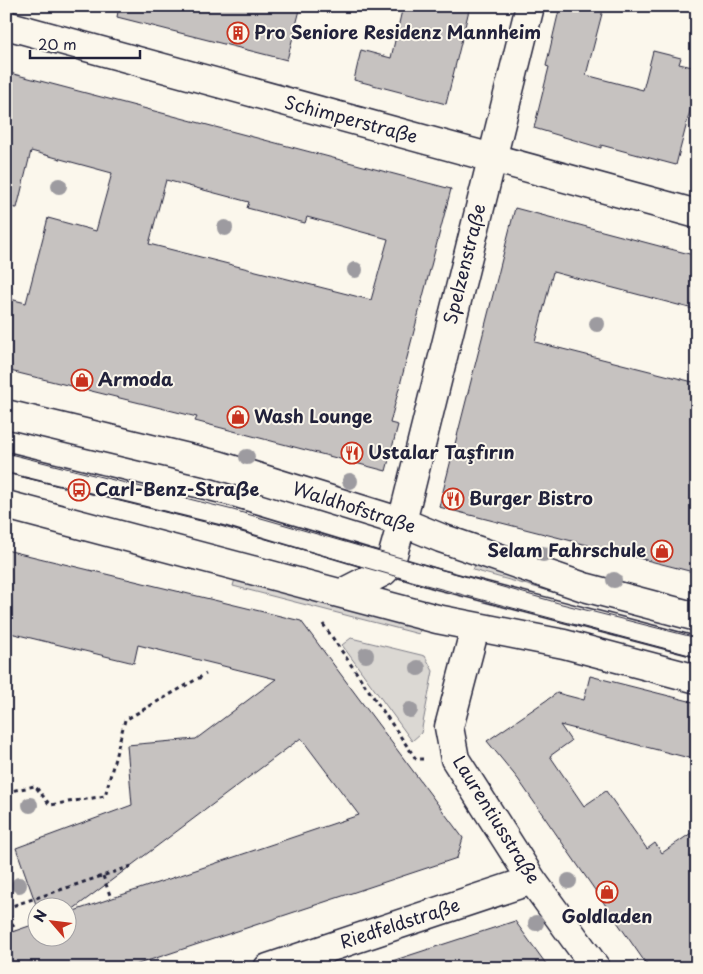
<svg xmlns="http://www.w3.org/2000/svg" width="703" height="974" font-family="'Playpen Sans',sans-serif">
<rect width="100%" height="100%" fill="#fbf7ec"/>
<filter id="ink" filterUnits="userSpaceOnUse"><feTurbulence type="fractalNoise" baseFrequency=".02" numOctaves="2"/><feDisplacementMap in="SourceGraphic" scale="10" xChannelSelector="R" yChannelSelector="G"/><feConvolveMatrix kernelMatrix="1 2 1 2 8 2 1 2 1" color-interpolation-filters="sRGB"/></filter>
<g filter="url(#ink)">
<path fill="#dbd8d3" stroke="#7e7d87" d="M477,560L559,591L560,594L473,570Z
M237,572L422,623L419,634L233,586Z
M351,638L425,656L433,671L421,733L412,741L342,645Z"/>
<path fill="#c6c2c0" stroke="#22223b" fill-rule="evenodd" d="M119,6H301L287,60L117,17Z
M403,6H470L446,104L354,80L361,50L391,58Z
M560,6H604L586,75L643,90L653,51L681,58L679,64L697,68V84L676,165L601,145V148L534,128L549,67L546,66Z
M6,72L451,189L390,423L398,425L386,471L195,421L197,417L6,370V298L26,303L48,218L96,231L112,173L31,151L17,208L6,207ZM166,180L249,202L247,208L305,223L307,217L388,239L371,300L149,244Z
M515,208L697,256V310L553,272L535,342L697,383V573L439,507Z
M6,550L301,621L463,838L457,858L126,968H6V934L38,923V936H68V913L359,815L301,738L68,913V906H38V910L16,848L132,805L127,745L196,739L276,679L138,645L134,663L6,632Z
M590,676L697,703V760L560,725L571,741L550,756L584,806L606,791L647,849L655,843L662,853L697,829V968H649L518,779L487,741L557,693L584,700Z
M515,921L549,968H390L389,962Z"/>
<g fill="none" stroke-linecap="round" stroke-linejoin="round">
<g stroke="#22223b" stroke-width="22">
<path id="lane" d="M6,462L227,516L437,579L697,647"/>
</g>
<g stroke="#22223b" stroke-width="31">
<path id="street" d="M6,25L697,214
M402,522L530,6
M475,628L449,727L455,759L532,880L596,968
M268,968L532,880"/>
</g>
<g stroke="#22223b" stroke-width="31">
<path id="secondary" d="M6,414L218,465L402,522L441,538L584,587L697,617
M6,505L437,619L564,644L697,679
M342,593L383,572L390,565L402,522"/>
</g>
<path stroke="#22223b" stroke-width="3" stroke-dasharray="4 4" stroke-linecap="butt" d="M323,624L416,759H423
M6,792L35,786L50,805L105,796L125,720L206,674
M103,876L111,898
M6,908L135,865
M7,908L15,931"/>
<use href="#lane" stroke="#fbf7ec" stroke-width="19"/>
<use href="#street" stroke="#fbf7ec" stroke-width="28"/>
<use href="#secondary" stroke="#fbf7ec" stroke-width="28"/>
<path stroke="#22223b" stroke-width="1" d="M6,453L233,510L562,604L697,638
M6,473L217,525L426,585L697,657"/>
</g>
<g fill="#9d9ba0">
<circle cx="59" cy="186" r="8"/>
<circle cx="225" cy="228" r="8"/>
<circle cx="355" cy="270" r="8"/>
<circle cx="597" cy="324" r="8"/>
<circle cx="247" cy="457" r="8"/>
<circle cx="350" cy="481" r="8"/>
<circle cx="543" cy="554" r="8"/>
<circle cx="614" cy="580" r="8"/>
<circle cx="366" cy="655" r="8"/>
<circle cx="418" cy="668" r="8"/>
<circle cx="410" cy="710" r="8"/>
<circle cx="30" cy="805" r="8"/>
<circle cx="569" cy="881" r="8"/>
<circle cx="19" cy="885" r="8"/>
<circle cx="536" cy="923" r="8"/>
</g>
</g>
<defs>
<g id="building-ring" transform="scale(1.125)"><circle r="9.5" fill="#fbf7ec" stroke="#c8321e" stroke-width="1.5"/><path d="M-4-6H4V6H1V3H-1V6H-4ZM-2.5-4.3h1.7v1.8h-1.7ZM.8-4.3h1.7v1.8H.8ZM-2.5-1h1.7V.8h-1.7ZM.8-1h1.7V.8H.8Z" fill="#c8321e"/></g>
<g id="shop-ring" transform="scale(1.125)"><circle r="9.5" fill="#fbf7ec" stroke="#c8321e" stroke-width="1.5"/><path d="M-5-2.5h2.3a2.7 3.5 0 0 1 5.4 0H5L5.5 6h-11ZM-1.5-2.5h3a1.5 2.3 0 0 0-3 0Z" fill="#c8321e"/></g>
<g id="restaurant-ring" transform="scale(1.125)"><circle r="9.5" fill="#fbf7ec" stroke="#c8321e" stroke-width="1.5"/><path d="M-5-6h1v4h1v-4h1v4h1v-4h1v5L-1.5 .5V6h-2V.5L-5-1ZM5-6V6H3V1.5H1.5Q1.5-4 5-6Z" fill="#c8321e"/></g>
<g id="bus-ring" transform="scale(1.125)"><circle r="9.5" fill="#fbf7ec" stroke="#c8321e" stroke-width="1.5"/><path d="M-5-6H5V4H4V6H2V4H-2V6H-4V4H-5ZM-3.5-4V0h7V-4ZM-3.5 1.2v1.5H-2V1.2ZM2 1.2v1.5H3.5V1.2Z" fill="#c8321e"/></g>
</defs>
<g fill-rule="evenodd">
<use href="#building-ring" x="238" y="33"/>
<use href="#shop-ring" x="82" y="380"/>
<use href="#shop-ring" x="238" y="417"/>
<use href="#restaurant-ring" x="352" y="453"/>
<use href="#bus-ring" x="79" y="490"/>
<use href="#restaurant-ring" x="453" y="499"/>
<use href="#shop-ring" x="662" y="551"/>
<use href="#shop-ring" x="607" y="892"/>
</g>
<g text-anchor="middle" stroke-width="4" stroke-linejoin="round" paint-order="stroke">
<g font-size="18" font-weight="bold" fill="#22223b" stroke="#fbf7ec" text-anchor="start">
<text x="254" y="39">Pro Seniore Residenz Mannheim</text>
<text x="98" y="386">Armoda</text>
<text x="254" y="423">Wash Lounge</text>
<text x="368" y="459">Ustalar Taşfırın</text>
<text x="95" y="496">Carl-Benz-Straße</text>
<text x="469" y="505">Burger Bistro</text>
<text x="646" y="557" text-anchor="end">Selam Fahrschule</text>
<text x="607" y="923" text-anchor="middle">Goldladen</text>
</g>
<g font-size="18" fill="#22223b" stroke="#fbf7ec">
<text transform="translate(351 120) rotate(15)" y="6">Schimperstraße</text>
<text transform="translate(465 264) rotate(-76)" y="6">Spelzenstraße</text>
<text transform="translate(354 508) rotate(18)" y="6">Waldhofstraße</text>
<text transform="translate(496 820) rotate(58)" y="6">Laurentiusstraße</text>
<text transform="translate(400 924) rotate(-18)" y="6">Riedfeldstraße</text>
</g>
</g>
<rect width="703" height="974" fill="none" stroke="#fbf7ec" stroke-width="25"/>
<rect x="12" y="12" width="678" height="949" fill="none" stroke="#22223b" stroke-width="2" filter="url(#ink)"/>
<g transform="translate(52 922) rotate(298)"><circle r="24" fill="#fbf7ec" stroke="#a4a2a5"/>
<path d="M0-4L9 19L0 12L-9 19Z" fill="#c8321e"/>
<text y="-8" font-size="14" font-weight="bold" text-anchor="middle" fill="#22223b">N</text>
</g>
<path d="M30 50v8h110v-8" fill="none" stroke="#22223b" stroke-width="2.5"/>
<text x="38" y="50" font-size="15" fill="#22223b" stroke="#fbf7ec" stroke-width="4" paint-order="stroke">20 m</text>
</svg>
